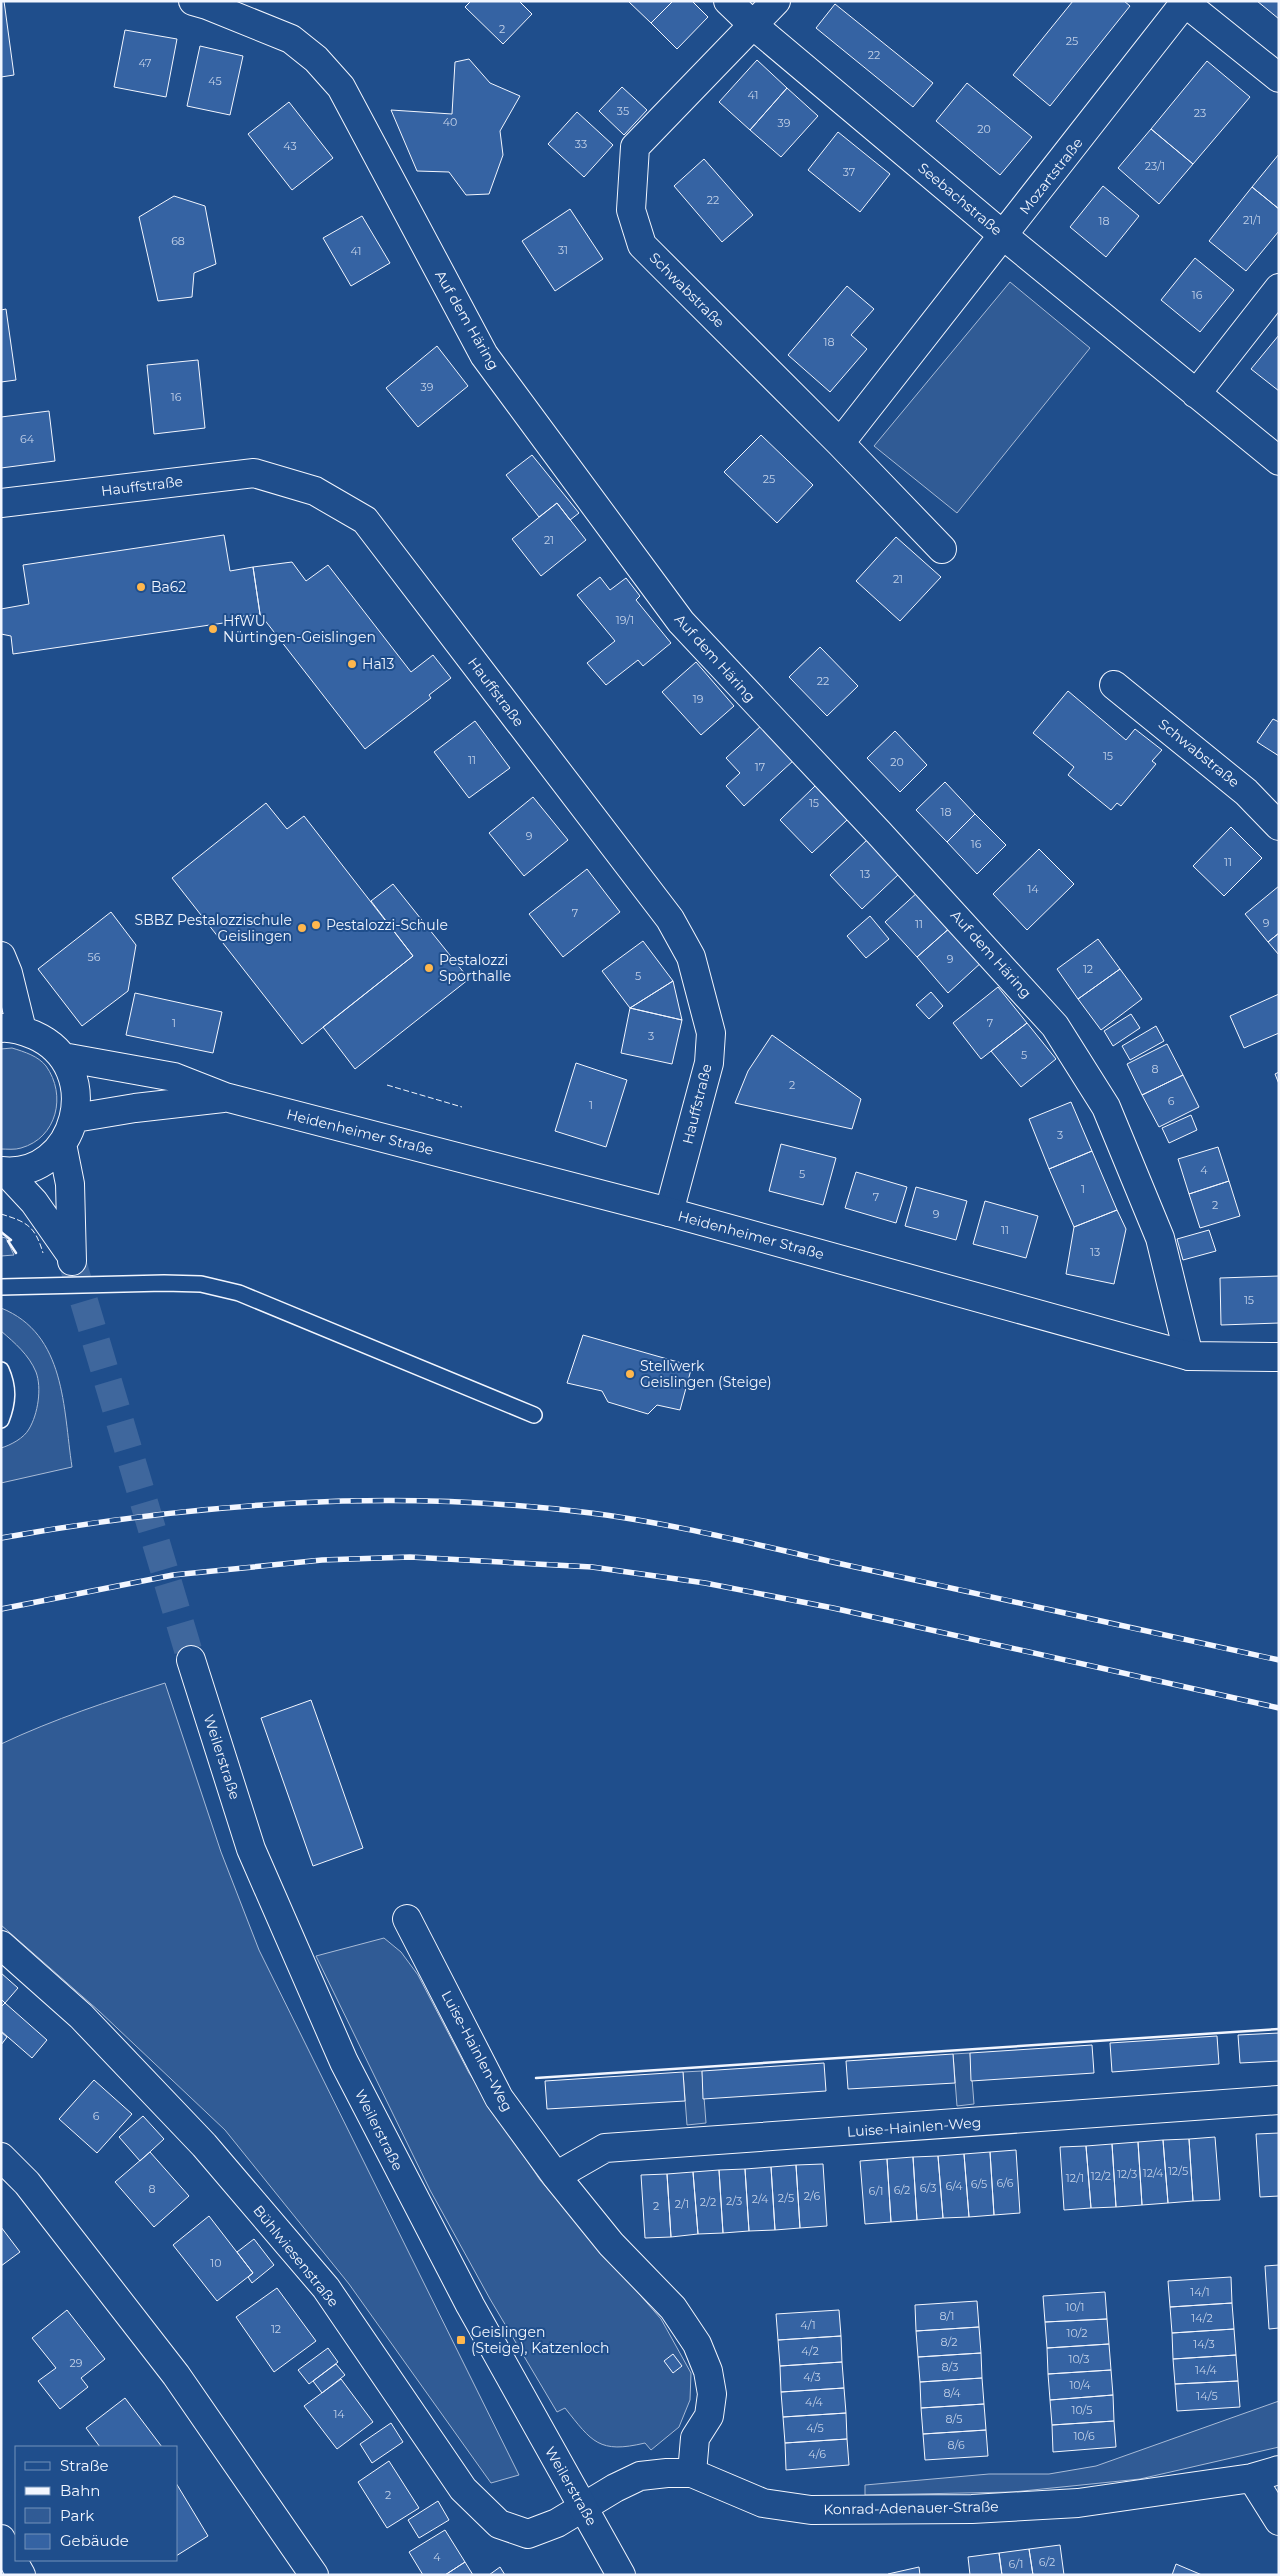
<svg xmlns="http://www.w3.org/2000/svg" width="1280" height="2576" font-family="Montserrat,sans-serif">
<rect width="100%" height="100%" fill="#1f4e8c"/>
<path fill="#305b95" stroke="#a8bbd7" d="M1010,282L1090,348L957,513L874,446Z
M12,1048C25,1052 38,1056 46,1066C67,1095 57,1138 21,1148C15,1150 7,1149 1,1149V1049Z
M1,1237L6,1238L14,1255L1,1256Z
M1,1308C66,1334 63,1408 72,1467L1,1483V1448C11,1445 24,1438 29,1429C38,1414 42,1388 36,1372C29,1355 15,1343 1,1331Z
M165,1683L221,1852L259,1950L519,2475L491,2483L349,2284L225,2130L99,2011L1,1925V1744C54,1719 109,1701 165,1683Z
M384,1938L401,1952L418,1975L469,2073L540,2180L661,2319L691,2373L690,2400L679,2427L651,2450L645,2443C599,2454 592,2442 565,2408L557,2412L490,2299L430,2190L316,1956Z
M970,2053L974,2104L957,2106L953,2054Z
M702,2071L706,2123L687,2125L683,2072Z
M1279,2401V2447L1140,2479L1013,2492L865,2495V2485L989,2474H1049L1096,2466Z"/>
<path fill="#3563a3" stroke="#f2f6ff" d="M1,1H4L14,75L1,77Z
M471,1H519L532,14L503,44L465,7Z
M628,1H673L651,23Z
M673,1H692L708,17L677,49L651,23Z
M1073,1H1124L1130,6L1050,106L1013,75Z
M1257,1H1279V19Z
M835,4L933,83L913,107L816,28Z
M125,30L177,39L166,97L114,87Z
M200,46L243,56L230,115L187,106Z
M469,59L490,83L520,96L500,131L503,155L489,194L466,195L449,172L417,171L391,110L452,114L455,62Z
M757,60L787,88L750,130L719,102Z
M1207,61L1250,97L1193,164L1151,129Z
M967,83L1032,137L1000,175L936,121Z
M622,87L647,110L624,135L599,111Z
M787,88L818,116L781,157L750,130Z
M289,102L333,158L292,190L248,134Z
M577,112L613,145L584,177L548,144Z
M1151,129L1193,164L1159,204L1118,168Z
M838,132L890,174L860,212L808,170Z
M1279,154V209L1252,187Z
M704,159L753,215L722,242L674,186Z
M1103,186L1139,216L1106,257L1070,227Z
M1252,187L1279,209V231L1246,271L1209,241Z
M174,196L205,206L216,264L194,273L192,297L158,301L139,217Z
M570,209L603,259L555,291L522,241Z
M362,216L390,263L351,286L323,238Z
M1195,258L1234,290L1200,332L1161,300Z
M847,286L874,309L851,335L867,349L830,392L788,355Z
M6,309L16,380L1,382V310Z
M1279,335V391L1251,369Z
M437,346L468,386L418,427L386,388Z
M198,360L205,428L154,434L147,365Z
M49,411L55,461L1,468V417Z
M761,435L813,485L777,523L724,472Z
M532,455L579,513L570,520L557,503L539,517L506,475Z
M557,503L586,540L541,576L512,539Z
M224,535L230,571L253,567L260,614L237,617V621L13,654L11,636L1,634V609L29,604L23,565Z
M896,537L941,577L900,621L856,581Z
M292,562L306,581L328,565L411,672L433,655L451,678L429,695L431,698L365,749L260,614L253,567Z
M600,577L610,590L626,578L640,596L636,600L671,643L643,666L638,660L606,685L587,663L615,641L577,595Z
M820,647L858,686L827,716L789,677Z
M696,662L734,706L701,735L662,692Z
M1068,691L1126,740L1135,729L1162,750L1152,761L1156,764L1121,806L1117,803L1111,810L1068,775L1074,767L1033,733Z
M1273,719L1279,722V756L1257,742Z
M475,721L510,768L469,798L434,752Z
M762,725L794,760L744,806L726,786L740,773L726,758Z
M895,731L927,765L900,792L867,758Z
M945,782L975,814L947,842L916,810Z
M815,786L847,820L812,853L780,820Z
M533,797L568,840L524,876L489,833Z
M266,803L287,829L304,816L413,956L302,1044L172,878Z
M975,814L1006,845L977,874L947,842Z
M1231,827L1262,858L1224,896L1193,866Z
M868,839L900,873L862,909L830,875Z
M1039,849L1074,884L1027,930L993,894Z
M587,869L620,912L563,957L529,914Z
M393,884L469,979L355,1069L323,1027L413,956L371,901Z
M1279,886V933L1268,942L1245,914Z
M919,891L952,926L917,957L885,922Z
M111,912L136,945L128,991L82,1026L38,969Z
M870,916L889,939L866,958L847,936Z
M952,926L983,961L948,993L917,957Z
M1279,933V955L1268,942Z
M1098,939L1120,969L1078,999L1057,969Z
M643,941L673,981L630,1008L602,971Z
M1120,969L1142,999L1101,1030L1078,999Z
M673,981L682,1020L630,1008Z
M998,987L1027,1023L981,1059L953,1023Z
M931,992L943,1006L929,1019L916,1005Z
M135,993L222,1012L213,1053L126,1035Z
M1279,994V1033L1244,1048L1230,1016Z
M630,1008L682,1020L672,1064L621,1053Z
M1131,1014L1140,1028L1113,1046L1104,1031Z
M1027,1023L1056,1059L1021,1087L991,1051Z
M1156,1026L1164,1041L1130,1060L1122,1046Z
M772,1035L861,1099L852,1129L735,1103L748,1071Z
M1167,1044L1183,1075L1142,1095L1127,1064Z
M576,1063L627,1080L606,1147L555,1131Z
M1279,1072V1084L1275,1074Z
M1183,1075L1199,1107L1159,1127L1142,1095Z
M1071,1102L1092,1151L1049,1169L1029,1119Z
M1191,1115L1197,1130L1169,1143L1162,1128Z
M781,1144L836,1158L823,1205L769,1191Z
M1218,1147L1229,1181L1189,1194L1178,1159Z
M1092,1151L1117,1210L1074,1227L1049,1169Z
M856,1172L907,1187L896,1223L845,1208Z
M1229,1181L1240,1216L1200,1228L1189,1194Z
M916,1187L967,1201L956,1240L905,1226Z
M985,1201L1038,1216L1026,1258L973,1244Z
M1117,1210L1126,1229L1114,1284L1066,1274L1074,1227Z
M1209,1230L1216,1251L1183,1260L1177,1239Z
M1279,1276V1323L1221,1325L1220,1278Z
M583,1335L692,1366L680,1410L657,1405L648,1414L608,1402L602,1391L567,1383Z
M311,1700L363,1848L313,1866L261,1718Z
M1,1973L18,1988L5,2003L1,1999Z
M5,2003L47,2040L32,2058L1,2031V2007Z
M1,2032L7,2037L1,2045Z
M1279,2033V2061L1240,2063L1238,2035Z
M1217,2036L1219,2064L1112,2072L1110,2043Z
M1092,2045L1094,2073L971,2081L970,2053Z
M953,2054L955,2083L848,2089L846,2061Z
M824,2063L826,2091L703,2099L702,2071Z
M683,2072L685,2101L547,2109L545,2081Z
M94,2080L132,2114L97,2153L59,2119Z
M143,2116L164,2139L140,2161L119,2137Z
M1279,2133V2196L1260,2197L1256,2134Z
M1215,2137L1220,2200L1193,2201L1189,2139Z
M1189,2139L1193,2201L1168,2203L1163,2140Z
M1163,2140L1168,2203L1142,2205L1138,2142Z
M1138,2142L1142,2205L1116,2207L1112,2144Z
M1112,2144L1116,2207L1091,2208L1086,2146Z
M1086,2146L1091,2208L1064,2210L1060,2147Z
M1016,2150L1020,2213L994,2215L990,2152Z
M150,2152L189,2196L154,2227L115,2182Z
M990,2152L994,2215L969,2217L964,2154Z
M964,2154L969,2217L943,2218L938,2156Z
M938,2156L943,2218L917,2220L913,2157Z
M913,2157L917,2220L891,2222L887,2159Z
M887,2159L891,2222L865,2224L860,2161Z
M823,2164L827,2226L800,2228L796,2165Z
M796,2165L800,2228L775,2230L771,2167Z
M771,2167L775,2230L749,2231L745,2169Z
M745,2169L749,2231L723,2233L719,2170Z
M719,2170L723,2233L698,2234L693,2172Z
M693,2172L698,2234L671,2237L667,2174Z
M667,2174L671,2237L645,2238L641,2175Z
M209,2216L253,2273L217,2301L173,2245Z
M1,2227L20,2252L1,2266Z
M254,2239L274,2265L252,2283L248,2277L253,2273L237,2252Z
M1279,2265V2328L1269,2329L1265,2266Z
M1231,2277L1232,2303L1170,2307L1168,2281Z
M277,2288L316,2341L274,2372L236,2317Z
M1105,2292L1107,2319L1045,2322L1043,2296Z
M977,2301L979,2327L916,2331L915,2305Z
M1232,2303L1234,2329L1172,2333L1170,2307Z
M67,2310L105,2359L81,2378L88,2387L60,2409L38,2381L56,2368L32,2338Z
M839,2310L841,2336L778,2340L776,2314Z
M1107,2319L1109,2344L1047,2348L1045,2322Z
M979,2327L981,2353L918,2357L916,2331Z
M1234,2329L1236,2355L1173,2359L1172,2333Z
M841,2336L842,2362L780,2366L778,2340Z
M1109,2344L1111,2370L1048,2374L1047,2348Z
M328,2348L338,2362L309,2384L298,2370Z
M981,2353L982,2378L920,2382L918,2357Z
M673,2354L682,2366L673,2373L664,2361Z
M1236,2355L1238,2381L1175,2384L1173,2359Z
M842,2362L844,2388L781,2392L780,2366Z
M336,2364L345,2375L322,2393L313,2381Z
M1111,2370L1113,2395L1050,2400L1048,2374Z
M982,2378L984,2404L921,2408L920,2382Z
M341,2379L373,2422L337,2449L304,2406Z
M1238,2381L1240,2407L1177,2411L1175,2384Z
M844,2388L846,2413L783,2417L781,2392Z
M1113,2395L1114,2421L1052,2425L1050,2400Z
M125,2398L162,2447H100L86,2428Z
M984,2404L986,2430L923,2434L921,2408Z
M846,2413L847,2439L785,2443L783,2417Z
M1114,2421L1116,2447L1053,2452L1052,2425Z
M391,2423L403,2442L372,2463L360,2444Z
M986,2430L988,2456L925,2460L923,2434Z
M847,2439L849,2465L786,2470L785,2443Z
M389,2461L419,2508L387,2528L358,2482Z
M176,2483L208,2536L176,2556Z
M438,2501L449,2520L419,2538L408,2520Z
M445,2530L465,2562L445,2575H423L409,2552Z
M1060,2545L1064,2575H1033L1029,2549Z
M1029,2549L1033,2575H1002L999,2553Z
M999,2553L1002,2575H970L968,2557Z
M465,2562L473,2575H445Z
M1176,2564L1202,2575H1172Z
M500,2567L505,2575H489Z
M919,2567L920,2575H888V2574Z"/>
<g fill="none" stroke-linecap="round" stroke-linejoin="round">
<path stroke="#3f679d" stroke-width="28" stroke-dasharray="28 14" stroke-linecap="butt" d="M72,1261L191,1660"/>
<g stroke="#f2f6ff" stroke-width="18">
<path id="service" d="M1,1287L164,1283L201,1284L239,1293L534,1415
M1,1370C9,1388 8,1402 1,1420"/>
</g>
<g stroke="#f2f6ff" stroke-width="30">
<path id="minor" d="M193,1L207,5L291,39L316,59L341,87L484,355L681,622L879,833L1055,1026L1106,1107L1160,1238L1189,1356
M728,1L753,25L1004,236L1279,461
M776,1L635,147L631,210L642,245L840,443L942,549
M1183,1L1279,78
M1196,394L1279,288
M840,443L1186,1
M1,503L254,473L315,491L365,520L670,919L691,957L711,1033L709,1063L669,1212
M1114,685L1246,792L1279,826
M407,1919L499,2098L556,2176L611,2244L673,2308L697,2344L708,2371L712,2394L709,2416L695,2438L692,2473
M1,1945L81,2016L204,2145L326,2288L463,2489L499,2524L528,2534L557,2523L615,2488L640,2476L667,2473H692L763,2503L811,2510L972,2509L1078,2503L1252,2478L1279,2470
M556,2176L605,2148L1279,2100
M1252,2478L1279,2521"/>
</g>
<g stroke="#f2f6ff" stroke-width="30">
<path id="tertiary" d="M1,956L8,973L22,1030
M1,1028C13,1027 24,1031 34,1035C107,1067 77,1180 1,1171
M63,1057L174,1077L225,1097L669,1212L1189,1356L1279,1357
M75,1118L135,1108L223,1098
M62,1144L70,1184L72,1261
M6,1172L34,1202L71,1255
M191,1660L251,1849L344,2062L470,2305L621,2575
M1,2157L27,2183L176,2375L314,2575
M1,2539L21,2575"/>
</g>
<use href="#service" stroke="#1f4e8c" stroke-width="15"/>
<use href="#minor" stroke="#1f4e8c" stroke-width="28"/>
<use href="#tertiary" stroke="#1f4e8c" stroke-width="28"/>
<g stroke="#f2f6ff" stroke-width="5.5">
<path id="rail" d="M1,1538C196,1503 394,1488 591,1513C677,1524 762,1546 846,1565C991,1596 1134,1629 1279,1660
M1,1609L173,1575L322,1560L410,1557L592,1567L705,1583L833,1608L1279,1708"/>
</g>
<use href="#rail" stroke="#1f4e8c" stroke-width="4" stroke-dasharray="11" stroke-linecap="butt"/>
<path stroke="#f2f6ff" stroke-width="1" stroke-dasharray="6 2.5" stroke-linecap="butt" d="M387,1085L462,1107
M1,1214C27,1222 35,1226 43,1253"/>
<path stroke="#f2f6ff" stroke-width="2.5" d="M1,1232L11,1240L8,1241L16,1253
M536,2078L1279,2029"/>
</g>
<g fill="#ffb74d" stroke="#1f4e8c" stroke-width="2">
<circle cx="141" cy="587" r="5"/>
<circle cx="213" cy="629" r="5"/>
<circle cx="352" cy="664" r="5"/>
<circle cx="316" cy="925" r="5"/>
<circle cx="302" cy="928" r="5"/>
<circle cx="429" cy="968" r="5"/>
<circle cx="630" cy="1374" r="5"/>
<rect x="456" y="2335" width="10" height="10" rx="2.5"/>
</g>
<g text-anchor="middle" stroke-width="4" stroke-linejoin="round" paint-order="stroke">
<g font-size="11" fill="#c3d1e8">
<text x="502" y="33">2</text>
<text x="1072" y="45">25</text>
<text x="874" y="59">22</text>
<text x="145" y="67">47</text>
<text x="215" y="85">45</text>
<text x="753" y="99">41</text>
<text x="623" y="115">35</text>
<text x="1200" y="117">23</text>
<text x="450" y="126">40</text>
<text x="784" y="127">39</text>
<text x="984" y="133">20</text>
<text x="581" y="148">33</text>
<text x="290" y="150">43</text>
<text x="1155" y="170">23/1</text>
<text x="849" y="176">37</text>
<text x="713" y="204">22</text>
<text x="1252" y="224">21/1</text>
<text x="1104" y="225">18</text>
<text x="178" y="245">68</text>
<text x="563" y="254">31</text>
<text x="356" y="255">41</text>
<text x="1197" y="299">16</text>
<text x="829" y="346">18</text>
<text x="427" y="391">39</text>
<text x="176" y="401">16</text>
<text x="27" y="443">64</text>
<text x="769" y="483">25</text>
<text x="549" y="544">21</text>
<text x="898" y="583">21</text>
<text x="625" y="624">19/1</text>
<text x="823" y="685">22</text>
<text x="698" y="703">19</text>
<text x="1108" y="760">15</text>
<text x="472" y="764">11</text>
<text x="897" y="766">20</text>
<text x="760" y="771">17</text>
<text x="814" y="807">15</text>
<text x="946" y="816">18</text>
<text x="529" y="840">9</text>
<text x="976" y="848">16</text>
<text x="1228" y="866">11</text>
<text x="865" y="878">13</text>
<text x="1033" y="893">14</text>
<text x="575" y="917">7</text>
<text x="1266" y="927">9</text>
<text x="919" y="928">11</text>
<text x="94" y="961">56</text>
<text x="950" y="963">9</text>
<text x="1088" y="973">12</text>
<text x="638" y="980">5</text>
<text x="174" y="1027">1</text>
<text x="990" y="1027">7</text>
<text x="651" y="1040">3</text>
<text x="1024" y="1059">5</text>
<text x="1155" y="1073">8</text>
<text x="792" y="1089">2</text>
<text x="1171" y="1105">6</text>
<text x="591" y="1109">1</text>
<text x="1060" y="1139">3</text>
<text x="1204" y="1174">4</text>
<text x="802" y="1178">5</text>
<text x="1083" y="1193">1</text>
<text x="876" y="1201">7</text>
<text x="1215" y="1209">2</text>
<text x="936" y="1218">9</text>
<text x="1005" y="1234">11</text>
<text x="1095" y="1256">13</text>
<text x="1249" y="1304">15</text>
<text x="96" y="2120">6</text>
<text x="1178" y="2175">12/5</text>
<text x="1153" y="2177">12/4</text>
<text x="1127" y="2178">12/3</text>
<text x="1101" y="2180">12/2</text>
<text x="1075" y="2182">12/1</text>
<text x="1005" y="2187">6/6</text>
<text x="979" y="2188">6/5</text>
<text x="954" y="2190">6/4</text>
<text x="928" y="2192">6/3</text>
<text x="152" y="2193">8</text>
<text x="902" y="2194">6/2</text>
<text x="876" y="2195">6/1</text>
<text x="812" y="2200">2/6</text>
<text x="786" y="2202">2/5</text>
<text x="760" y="2203">2/4</text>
<text x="734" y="2205">2/3</text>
<text x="708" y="2206">2/2</text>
<text x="682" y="2208">2/1</text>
<text x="656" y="2210">2</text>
<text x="216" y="2267">10</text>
<text x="1200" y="2296">14/1</text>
<text x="1075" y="2311">10/1</text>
<text x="947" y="2320">8/1</text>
<text x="1202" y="2322">14/2</text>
<text x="808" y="2329">4/1</text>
<text x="276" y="2333">12</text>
<text x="1077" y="2337">10/2</text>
<text x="949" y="2346">8/2</text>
<text x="1204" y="2348">14/3</text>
<text x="810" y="2355">4/2</text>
<text x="1079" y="2363">10/3</text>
<text x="76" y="2367">29</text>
<text x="950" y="2371">8/3</text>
<text x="1206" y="2374">14/4</text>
<text x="812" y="2381">4/3</text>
<text x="1080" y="2389">10/4</text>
<text x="952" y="2397">8/4</text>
<text x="1207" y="2400">14/5</text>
<text x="814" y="2406">4/4</text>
<text x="1082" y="2414">10/5</text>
<text x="339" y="2418">14</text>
<text x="954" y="2423">8/5</text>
<text x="815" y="2432">4/5</text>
<text x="1084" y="2440">10/6</text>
<text x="956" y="2449">8/6</text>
<text x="817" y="2458">4/6</text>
<text x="388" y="2499">2</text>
<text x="437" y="2561">4</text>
<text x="1047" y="2566">6/2</text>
<text x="1016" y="2568">6/1</text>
</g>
<g font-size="14" fill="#f2f6ff" stroke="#1f4e8c">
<text transform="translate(1051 176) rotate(-52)" y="5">Mozartstraße</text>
<text transform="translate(960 199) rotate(40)" y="5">Seebachstraße</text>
<text transform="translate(687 290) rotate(45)" y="5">Schwabstraße</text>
<text transform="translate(467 320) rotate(60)" y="5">Auf dem Häring</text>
<text transform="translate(142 486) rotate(-7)" y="5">Hauffstraße</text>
<text transform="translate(715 658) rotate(48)" y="5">Auf dem Häring</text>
<text transform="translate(496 692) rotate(53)" y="5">Hauffstraße</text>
<text transform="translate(1199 753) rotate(39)" y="5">Schwabstraße</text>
<text transform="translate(991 954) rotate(48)" y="5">Auf dem Häring</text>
<text transform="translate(697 1104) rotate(-76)" y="5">Hauffstraße</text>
<text transform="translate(360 1132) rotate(14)" y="5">Heidenheimer Straße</text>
<text transform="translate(751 1235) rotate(15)" y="5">Heidenheimer Straße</text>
<text transform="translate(222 1757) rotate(72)" y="5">Weilerstraße</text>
<text transform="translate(477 2051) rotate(62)" y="5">Luise-Hainlen-Weg</text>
<text transform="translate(914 2127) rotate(-4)" y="5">Luise-Hainlen-Weg</text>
<text transform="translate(379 2130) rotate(63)" y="5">Weilerstraße</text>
<text transform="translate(296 2256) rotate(51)" y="5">Bühlwiesenstraße</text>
<text transform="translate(571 2486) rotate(60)" y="5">Weilerstraße</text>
<text transform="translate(911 2508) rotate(-1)" y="5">Konrad-Adenauer-Straße</text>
</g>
<g font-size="14" fill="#f2f6ff" stroke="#1f4e8c" text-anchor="start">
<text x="151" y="592">Ba62</text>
<text x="223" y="626">HfWU<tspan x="223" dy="16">Nürtingen-Geislingen</tspan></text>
<text x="362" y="669">Ha13</text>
<text x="292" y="925" text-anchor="end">SBBZ Pestalozzischule<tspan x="292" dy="16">Geislingen</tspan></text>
<text x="326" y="930">Pestalozzi-Schule</text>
<text x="439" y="965">Pestalozzi<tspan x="439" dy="16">Sporthalle</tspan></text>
<text x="640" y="1371">Stellwerk<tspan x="640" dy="16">Geislingen (Steige)</tspan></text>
<text x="471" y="2337">Geislingen<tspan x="471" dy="16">(Steige), Katzenloch</tspan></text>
</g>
</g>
<rect width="1280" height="2576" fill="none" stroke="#f2f6ff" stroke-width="5"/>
<rect x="15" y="2446" width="162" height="115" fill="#1f4e8c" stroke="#7391ba"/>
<rect x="25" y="2462" width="25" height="8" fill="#1f4e8c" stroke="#7391ba"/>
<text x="60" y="2471" font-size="15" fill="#f2f6ff">Straße</text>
<rect x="25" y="2487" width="25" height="8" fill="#f2f6ff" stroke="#7391ba"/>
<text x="60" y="2496" font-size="15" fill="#f2f6ff">Bahn</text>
<rect x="25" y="2508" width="25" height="15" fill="#305b95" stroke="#7391ba"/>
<text x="60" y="2521" font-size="15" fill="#f2f6ff">Park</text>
<rect x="25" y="2534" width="25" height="15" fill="#3563a3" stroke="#7391ba"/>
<text x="60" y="2546" font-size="15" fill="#f2f6ff">Gebäude</text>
</svg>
